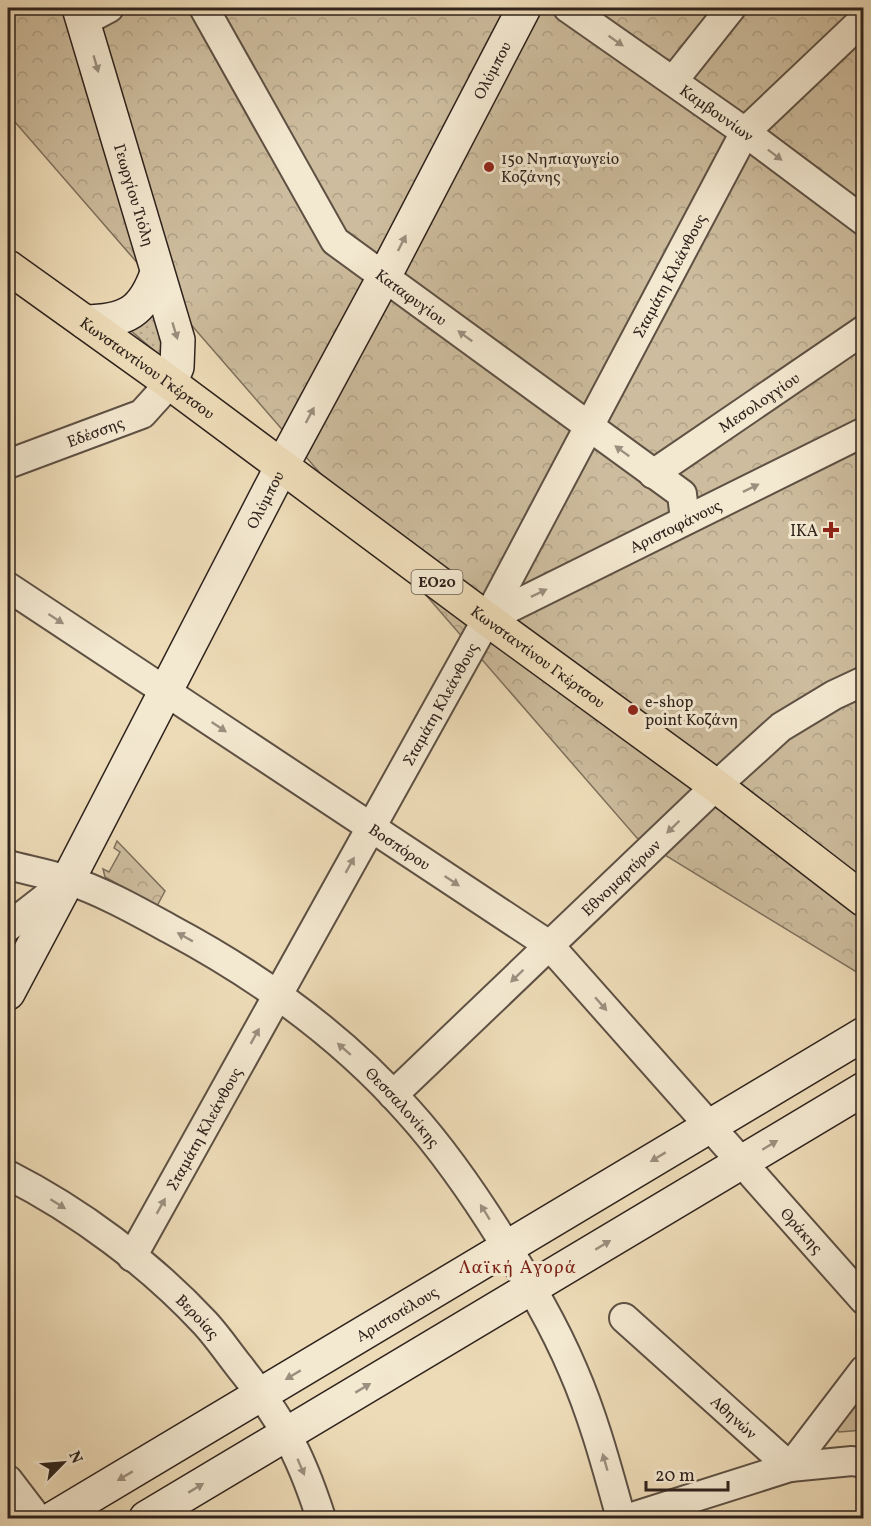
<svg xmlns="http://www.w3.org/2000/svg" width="871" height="1526" font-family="Vollkorn,serif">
<defs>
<pattern id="grass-dots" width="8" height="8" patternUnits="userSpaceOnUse" patternTransform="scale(1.5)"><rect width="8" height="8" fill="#cdbc9d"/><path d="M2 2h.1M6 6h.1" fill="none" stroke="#b0a187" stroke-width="1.8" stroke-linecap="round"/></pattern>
<pattern id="forest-crowns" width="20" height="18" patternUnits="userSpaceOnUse" patternTransform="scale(1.5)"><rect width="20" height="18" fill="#cdbc9d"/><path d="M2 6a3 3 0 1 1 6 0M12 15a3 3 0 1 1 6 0" fill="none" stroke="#b0a187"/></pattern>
</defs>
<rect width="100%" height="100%" fill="#eddbb7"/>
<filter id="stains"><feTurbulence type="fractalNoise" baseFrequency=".00333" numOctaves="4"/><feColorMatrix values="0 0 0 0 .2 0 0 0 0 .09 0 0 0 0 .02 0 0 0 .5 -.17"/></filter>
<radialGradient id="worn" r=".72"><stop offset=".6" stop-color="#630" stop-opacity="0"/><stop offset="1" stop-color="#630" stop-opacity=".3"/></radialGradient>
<path fill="url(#grass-dots)" stroke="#7e705d" stroke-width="1.5" d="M157,312L164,359L129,329Z"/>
<path fill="url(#forest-crowns)" stroke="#7e705d" stroke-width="1.5" d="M8,8H863V976L637,838L8,114Z
M117,841L165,891L157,906L105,877L103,869L109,872L120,852L114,848Z
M863,1387V1430L839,1432L834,1425Z"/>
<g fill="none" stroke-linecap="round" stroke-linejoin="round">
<g stroke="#5e5144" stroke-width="32">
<g id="street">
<path id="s1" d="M204,8L335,241L682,494L685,520"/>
<path id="s2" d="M568,8L745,132L864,221"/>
<path d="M83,22L109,8"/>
<path d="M673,81L731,8"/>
<path id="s3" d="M8,464L142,414L170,383"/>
<path id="s4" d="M653,474L864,330"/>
<path id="s5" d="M8,587L549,945L864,1300"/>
<path id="s6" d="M487,619L864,432"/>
<path id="s7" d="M8,865C27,870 48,874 67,880C100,890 139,912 170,929C258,976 342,1036 409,1112C445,1152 475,1196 503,1241C529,1283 554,1325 573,1370C594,1418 607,1468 621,1518"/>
<path d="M8,927L67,881"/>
<path id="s8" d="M393,1095L716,786L781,727L834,695L864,681"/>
<path id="s9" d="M8,1175C79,1211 150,1264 205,1323C217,1336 228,1352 239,1366C256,1388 273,1409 286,1434C301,1460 312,1490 321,1518"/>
<path id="s10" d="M132,1257L487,619L745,132L864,19"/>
<path id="s11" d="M624,1318L790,1467"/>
<path d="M790,1467L864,1370"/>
<path d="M8,1480L37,1518"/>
<path d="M629,1518L790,1467L852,1461L864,1463"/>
</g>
</g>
<g stroke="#2f231d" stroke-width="36">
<g id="secondary">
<path id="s12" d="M79,8L178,340L177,367L170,383"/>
<path d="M85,322C127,321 143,312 157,273"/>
<path id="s13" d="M8,993L68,880L282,466L384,277L524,8"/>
<path id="s14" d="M54,1518L864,1034"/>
<path d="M146,1518L864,1089"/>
</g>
</g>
<g stroke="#2f231d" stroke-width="36">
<g id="primary">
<path id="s15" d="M8,267L170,383L487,619L716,786L864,900"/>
</g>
</g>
<use href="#street" stroke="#f3e8d0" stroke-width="28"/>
<use href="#secondary" stroke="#f3e8d0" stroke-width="33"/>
<use href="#primary" stroke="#eddbb7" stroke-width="33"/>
</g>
<defs><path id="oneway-solid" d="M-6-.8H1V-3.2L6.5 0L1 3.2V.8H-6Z" transform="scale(1.5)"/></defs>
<g fill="#9b8f7f">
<use href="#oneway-solid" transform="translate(616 41) rotate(35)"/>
<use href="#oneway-solid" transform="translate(96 64) rotate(74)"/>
<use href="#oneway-solid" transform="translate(775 155) rotate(37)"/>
<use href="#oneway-solid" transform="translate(402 243) rotate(-63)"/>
<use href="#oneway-solid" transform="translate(175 331) rotate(73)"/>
<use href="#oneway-solid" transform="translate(465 336) rotate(-144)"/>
<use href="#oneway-solid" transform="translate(310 415) rotate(-62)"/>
<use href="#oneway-solid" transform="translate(622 451) rotate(-144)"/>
<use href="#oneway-solid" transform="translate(751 488) rotate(-26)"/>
<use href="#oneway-solid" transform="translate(539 593) rotate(-26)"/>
<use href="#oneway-solid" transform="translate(56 619) rotate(33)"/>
<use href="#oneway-solid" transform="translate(219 727) rotate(34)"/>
<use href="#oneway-solid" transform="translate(673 827) rotate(136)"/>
<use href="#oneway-solid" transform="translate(350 865) rotate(-61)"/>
<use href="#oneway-solid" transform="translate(452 881) rotate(34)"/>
<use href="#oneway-solid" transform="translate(185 937) rotate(-151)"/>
<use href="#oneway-solid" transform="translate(517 976) rotate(136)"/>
<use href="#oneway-solid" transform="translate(601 1004) rotate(49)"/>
<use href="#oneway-solid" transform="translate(255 1036) rotate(-61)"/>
<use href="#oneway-solid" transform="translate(344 1049) rotate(-139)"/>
<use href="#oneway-solid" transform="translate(770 1145) rotate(-31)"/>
<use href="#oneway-solid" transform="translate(658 1157) rotate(149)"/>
<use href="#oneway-solid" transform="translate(58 1204) rotate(32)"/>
<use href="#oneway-solid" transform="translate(161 1206) rotate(-61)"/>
<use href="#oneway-solid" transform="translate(485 1212) rotate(-122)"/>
<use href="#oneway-solid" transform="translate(603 1245) rotate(-31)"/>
<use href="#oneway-solid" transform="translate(293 1375) rotate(149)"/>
<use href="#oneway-solid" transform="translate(363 1388) rotate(-31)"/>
<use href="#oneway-solid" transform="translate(605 1462) rotate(-106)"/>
<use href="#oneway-solid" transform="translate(301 1467) rotate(67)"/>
<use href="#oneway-solid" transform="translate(125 1476) rotate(149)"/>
<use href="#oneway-solid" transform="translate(196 1488) rotate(-31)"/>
</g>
<g fill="#8f2418" stroke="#f3e8d0" stroke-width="2">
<circle cx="489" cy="167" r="6"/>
<path d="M828 521h6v6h6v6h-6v6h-6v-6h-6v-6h6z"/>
<circle cx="633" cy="710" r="6"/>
</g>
<g text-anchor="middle" stroke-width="6" stroke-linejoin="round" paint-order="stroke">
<rect fill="#f3e8d0" stroke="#6a5e53" stroke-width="1.5" x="411.5" y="570" width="51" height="24" rx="4.5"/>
<g font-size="15" font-weight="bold" fill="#2f231d">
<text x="437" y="587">ΕΟ20</text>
</g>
<g font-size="16" fill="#2f231d" stroke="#f3e8d0">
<text dy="6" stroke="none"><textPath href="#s13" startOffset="1042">Ολύμπου</textPath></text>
<text dy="6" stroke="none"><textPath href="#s2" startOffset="182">Καμβουνίων</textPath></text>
<text dy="6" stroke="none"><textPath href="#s12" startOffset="195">Γεωργίου Τιόλη</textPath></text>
<text dy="6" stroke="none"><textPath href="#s10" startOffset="1119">Σταμάτη Κλεάνθους</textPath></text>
<text dy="6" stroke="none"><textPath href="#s1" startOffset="362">Καταφυγίου</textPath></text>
<text dy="6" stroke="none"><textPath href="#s15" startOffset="172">Κωνσταντίνου Γκέρτσου</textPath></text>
<text dy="6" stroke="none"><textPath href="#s4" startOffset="128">Μεσολογγίου</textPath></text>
<text dy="6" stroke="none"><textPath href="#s3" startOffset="93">Εδέσσης</textPath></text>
<text dy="6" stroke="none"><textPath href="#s13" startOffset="556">Ολύμπου</textPath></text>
<text dy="6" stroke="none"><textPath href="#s6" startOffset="210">Αριστοφάνους</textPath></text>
<text dy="6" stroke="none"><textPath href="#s15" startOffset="658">Κωνσταντίνου Γκέρτσου</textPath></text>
<text dy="6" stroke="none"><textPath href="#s10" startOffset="633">Σταμάτη Κλεάνθους</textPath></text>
<text dy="6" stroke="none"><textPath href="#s5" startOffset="470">Βοσπόρου</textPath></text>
<text dy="6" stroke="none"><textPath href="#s8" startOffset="315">Εθνομαρτύρων</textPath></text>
<text dy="6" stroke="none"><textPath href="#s7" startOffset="470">Θεσσαλονίκης</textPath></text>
<text dy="6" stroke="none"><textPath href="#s10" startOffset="147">Σταμάτη Κλεάνθους</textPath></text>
<text dy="6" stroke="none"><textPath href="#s5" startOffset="1030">Θράκης</textPath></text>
<text dy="6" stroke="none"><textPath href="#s14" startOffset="399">Αριστοτέλους</textPath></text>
<text dy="6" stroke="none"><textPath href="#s9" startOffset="238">Βεροίας</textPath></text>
<text dy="6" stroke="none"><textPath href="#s11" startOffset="148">Αθηνών</textPath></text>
</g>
<g font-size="16" fill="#2f231d" stroke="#f3e8d0" text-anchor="start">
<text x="501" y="164">15ο Νηπιαγωγείο<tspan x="501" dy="18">Κοζάνης</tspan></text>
<text x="818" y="536" text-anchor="end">IKA</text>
<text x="645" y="707">e-shop<tspan x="645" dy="18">point Κοζάνη</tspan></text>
</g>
<g font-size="18" letter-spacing="1.5" fill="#7a1f14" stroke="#f3e8d0">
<text x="518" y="1273">Λαϊκή Αγορά</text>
</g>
</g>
<rect width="871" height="1526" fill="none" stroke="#eddbb7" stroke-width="30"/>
<rect x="9" y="9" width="853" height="1508" fill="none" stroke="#2f231d" stroke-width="3"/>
<rect x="15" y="15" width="841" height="1496" fill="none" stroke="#2f231d" stroke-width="1.5"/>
<g transform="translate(63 1463) rotate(65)" stroke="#f3e8d0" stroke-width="4.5" paint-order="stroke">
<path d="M0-4.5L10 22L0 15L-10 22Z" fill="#2f231d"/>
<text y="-9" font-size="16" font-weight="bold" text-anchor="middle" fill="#2f231d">N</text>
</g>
<path d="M646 1481v9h82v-9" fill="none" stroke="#2f231d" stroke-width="3"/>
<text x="655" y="1481" font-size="18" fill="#2f231d" stroke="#f3e8d0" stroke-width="4.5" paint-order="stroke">20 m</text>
<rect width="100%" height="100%" filter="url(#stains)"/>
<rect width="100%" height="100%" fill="url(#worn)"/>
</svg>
